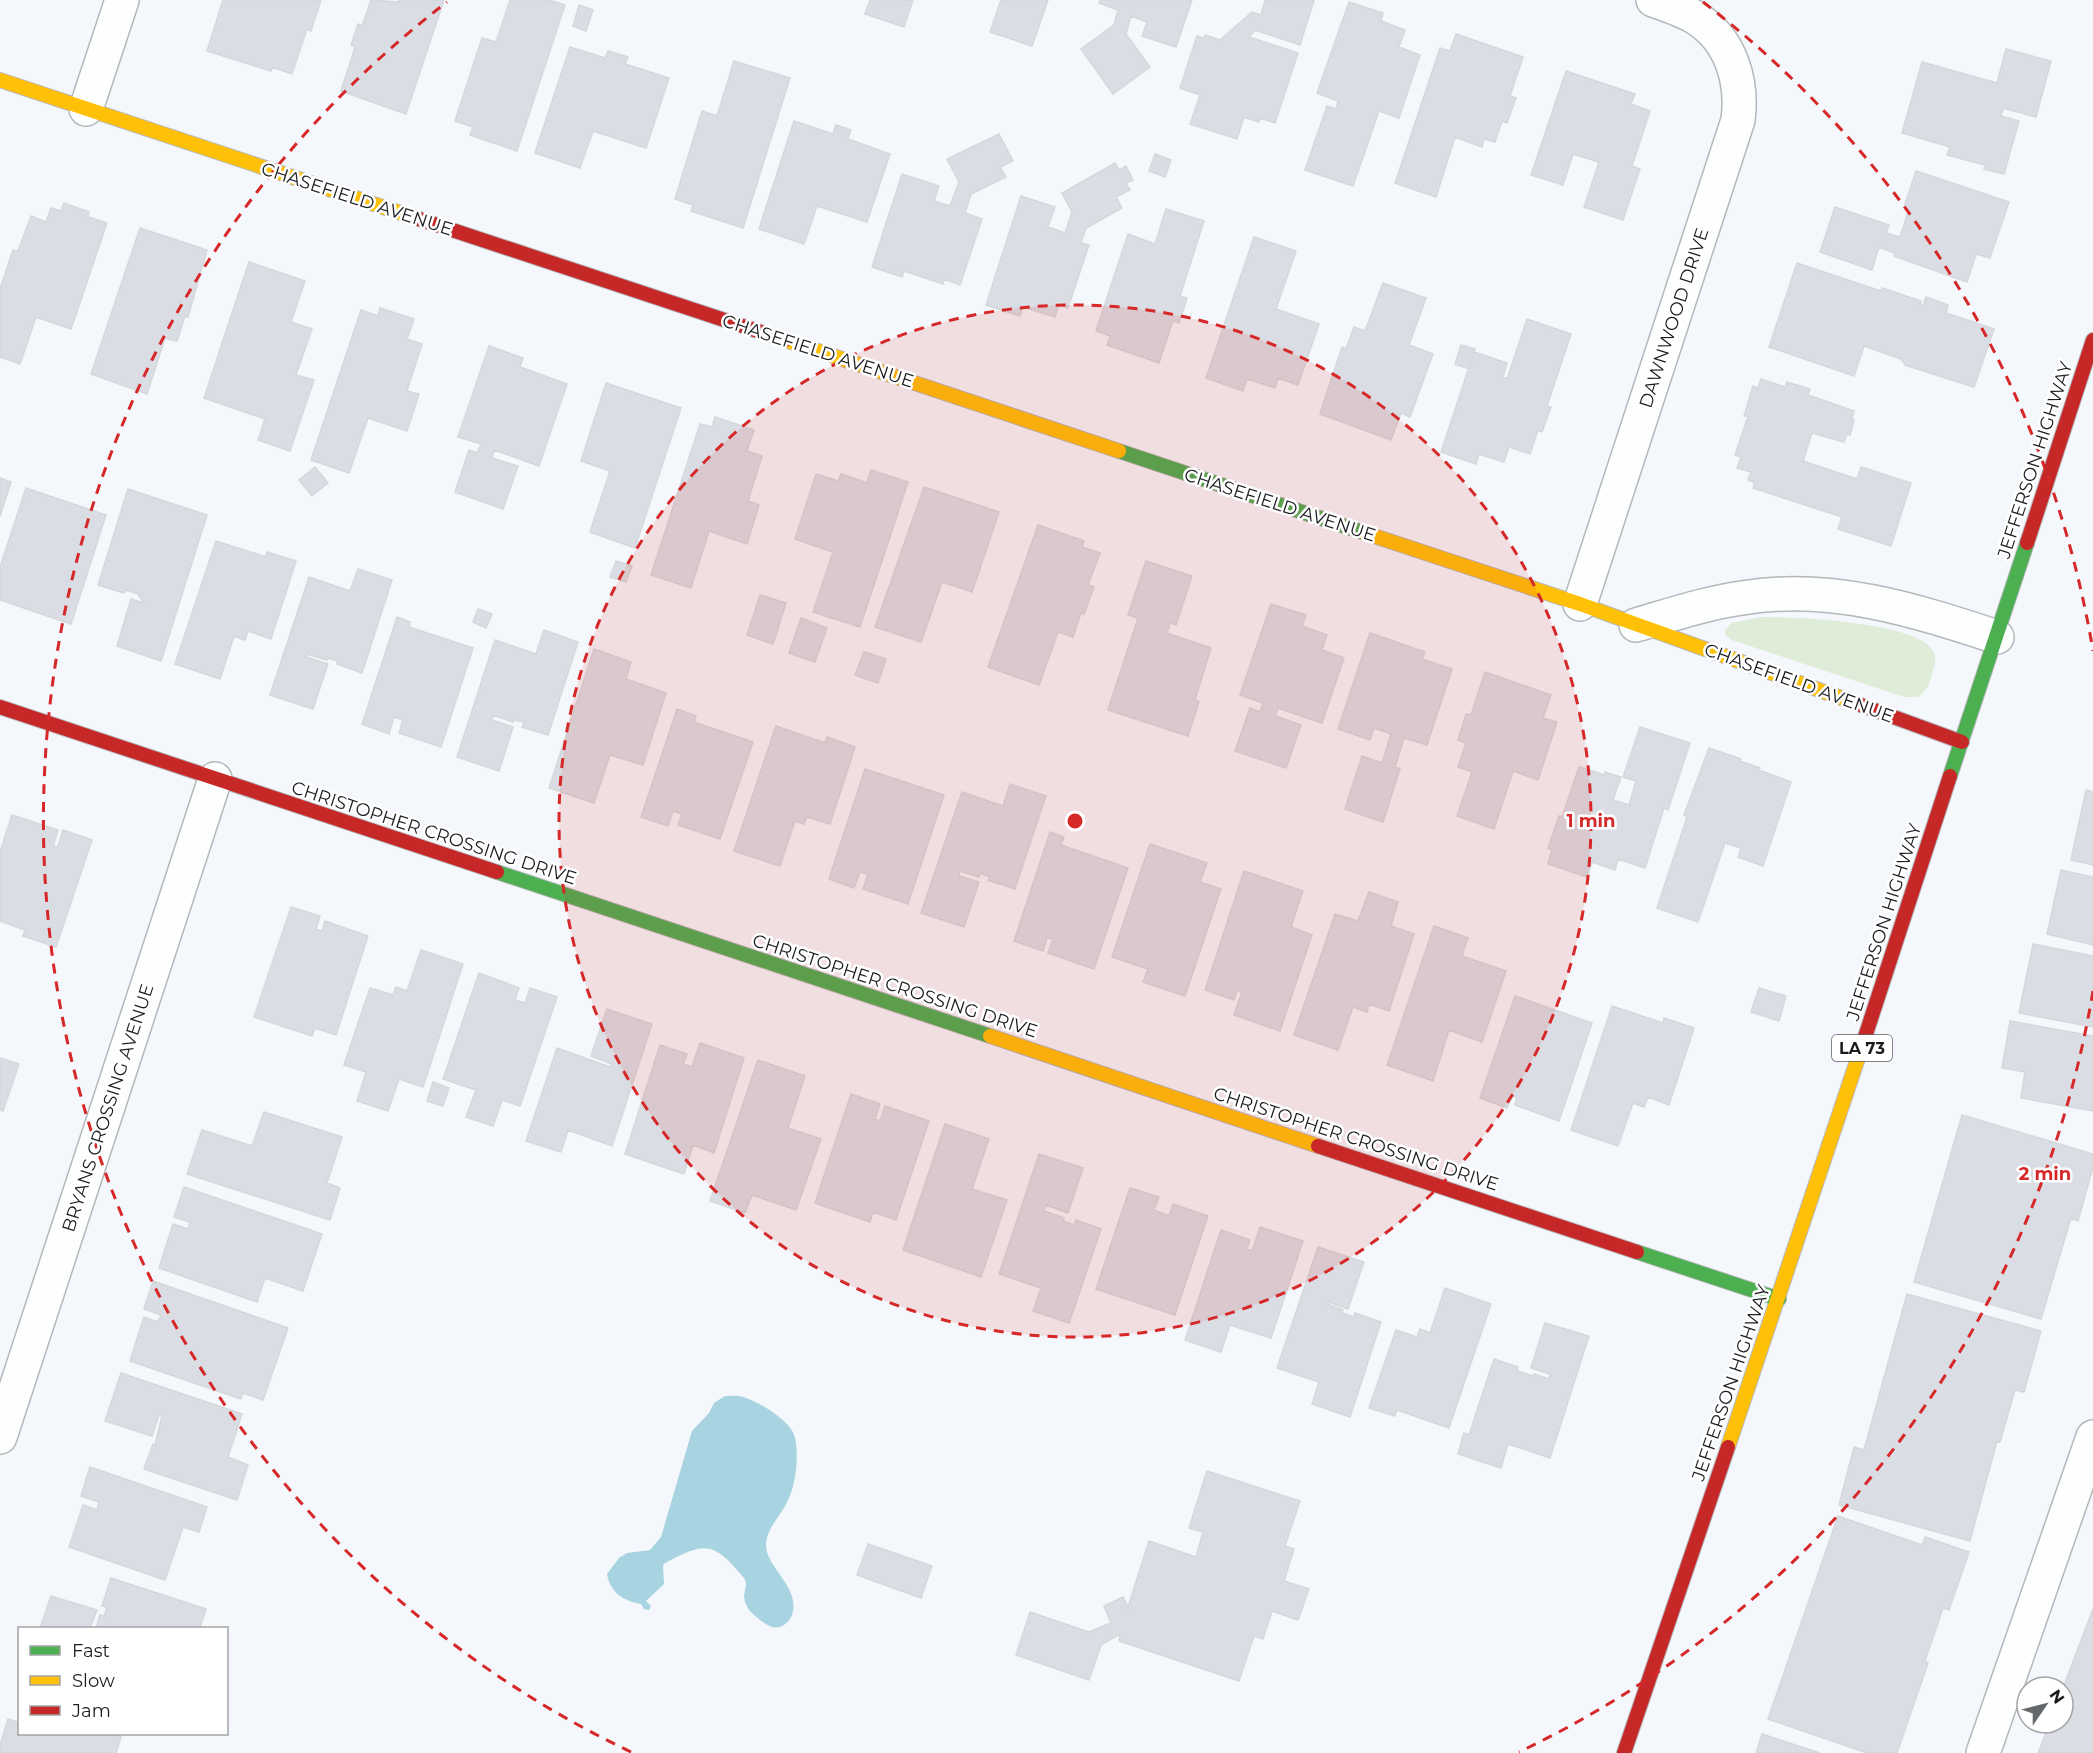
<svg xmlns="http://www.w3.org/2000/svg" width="2093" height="1753" font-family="Montserrat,sans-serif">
<rect width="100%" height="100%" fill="#f4f7fb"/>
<path fill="#deecd8" d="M1762,617C1796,617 1910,622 1931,648C1937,656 1936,662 1933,670C1930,682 1928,690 1918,697H1904L1732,640L1726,636L1725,631L1731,623Z"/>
<path fill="#a8d3e0" d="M725,1396C731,1396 738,1395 743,1397C759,1402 792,1421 795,1438C799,1456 796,1484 788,1500C782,1515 766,1528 766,1545C766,1568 801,1587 792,1615C790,1620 785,1626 779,1627C774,1629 767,1625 763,1622C754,1616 745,1608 744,1597C744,1593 746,1588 746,1584C746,1578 740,1574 736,1569C710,1538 697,1547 665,1563L663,1565L664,1584L646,1601L651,1606L649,1610L644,1609L641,1604C623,1601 610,1592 607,1574L619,1558L627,1553L650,1550L661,1537L692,1431L709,1413L714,1403Z"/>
<path fill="#dadee4" stroke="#d5d8db" stroke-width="1.5" d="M223,0H321L311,31L307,29L292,74L272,67L271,71L207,51Z
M371,0L399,2V0H444L406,114L341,91L355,47L351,45L358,24L362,26Z
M510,0H549L565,5L517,151L470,135L473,127L455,121L482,38L496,42Z
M870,0H913L904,27L865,14Z
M1001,0H1048L1032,46L990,32Z
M1100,0H1192L1176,47L1142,36L1147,22L1131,16L1126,34L1150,67L1113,94L1081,49L1114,25L1118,10L1099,3Z
M1265,0H1314L1300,45L1255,30L1249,37L1298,53L1275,123L1260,118L1259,122L1244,117L1237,139L1190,124L1200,95L1180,88L1197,36L1204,38L1205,35L1220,40L1252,12L1261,15Z
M1349,2L1383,13L1381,21L1405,30L1399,47L1420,55L1399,118L1379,111L1353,186L1305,170L1327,106L1336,109L1338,101L1317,93Z
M579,5L593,10L586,31L573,26Z
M1456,34L1523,57L1510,96L1516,98L1507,123L1502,121L1495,142L1484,139L1482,147L1455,137L1436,197L1395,183L1440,48L1450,51Z
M570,47L605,58L608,51L628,57L625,64L669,78L646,148L593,131L580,168L535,153Z
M2006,49L2051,61L2036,117L2003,108L2001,116L2019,121L2004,174L1984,169L1985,165L1947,155L1950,147L1902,133L1922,62L1997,83Z
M734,61L790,78L743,228L691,211L693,205L675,199L702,111L717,116Z
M1566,71L1635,94L1631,104L1650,111L1632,166L1640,169L1623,220L1584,207L1599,162L1573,154L1563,185L1531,175Z
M794,121L833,134L836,125L851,130L848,139L890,154L867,222L817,206L804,244L759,229Z
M999,134L1013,161L1000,167L1006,177L971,194L965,213L982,219L960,285L944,279L943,284L904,271L902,277L872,267L902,174L939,186L934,201L950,206L959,182L947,159Z
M1155,154L1171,160L1165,177L1149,171Z
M1115,163L1119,170L1126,166L1133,180L1126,183L1130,190L1116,197L1122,208L1086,228L1081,243L1089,245L1068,308L1059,305L1055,317L1023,307L1020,316L986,305L1021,196L1055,207L1048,227L1065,233L1072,212L1062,193Z
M1916,171L2009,202L1990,258L1976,254L1967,282L1894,256L1895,253L1879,247L1872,270L1820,252L1835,207L1889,225L1886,233L1900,237L1909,209L1904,207Z
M64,203L89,212L88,217L107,223L71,329L36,317L20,364L0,357V289L13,250L18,251L31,216L46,222L51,208L61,211Z
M1166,209L1204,221L1180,296L1187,298L1179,323L1173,321L1159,363L1107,345L1110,336L1096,331L1128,234L1155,244Z
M140,228L207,250L188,317L185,316L177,341L165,338L147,394L91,374Z
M1254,237L1296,251L1276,309L1319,324L1298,385L1278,378L1275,388L1247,379L1243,391L1206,378Z
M249,262L305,281L291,322L312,329L296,375L314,380L290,451L258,440L265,419L204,398Z
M1797,263L1881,291L1882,288L1921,301L1920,305L1923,306L1926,297L1948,305L1946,313L1994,329L1974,387L1905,365L1901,359L1864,346L1854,376L1769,347Z
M1383,283L1426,298L1409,345L1433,354L1410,417L1401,413L1391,440L1320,414L1342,347L1346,349L1354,327L1365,331Z
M380,308L414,319L407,339L422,344L407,391L419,394L407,431L368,418L349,473L311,460L361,310L378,316Z
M1527,319L1571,334L1547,406L1551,407L1542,432L1538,430L1530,454L1509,447L1504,462L1479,454L1476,464L1441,452L1474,352L1507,363L1503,377L1507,379Z
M1461,345L1475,349L1469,369L1455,364Z
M489,346L523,358L520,367L567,384L539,466L494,450L492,458L518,466L503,509L455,492L469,450L477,453L481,444L458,437Z
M1761,379L1785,387L1787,382L1810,389L1808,395L1854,411L1852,419L1854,420L1850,435L1847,434L1844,442L1812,433L1803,461L1857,479L1861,467L1911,483L1891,546L1838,529L1842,517L1753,488L1755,483L1748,480L1751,472L1737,468L1741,457L1735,455L1748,416H1744L1753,386L1758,388Z
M606,383L681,408L635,548L590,532L610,471L581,461Z
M715,417L754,430L747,451L762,456L748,501L759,505L747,544L709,531L691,588L651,575L700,424L712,427Z
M315,467L328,483L312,496L299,480Z
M871,470L908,482L860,627L813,612L833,552L795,539L816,474L838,481L841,474L867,483Z
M0,478L11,482L0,516Z
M924,487L999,512L972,592L942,582L921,642L875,627Z
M26,488L106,515L71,624L0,600V567Z
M128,489L207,515L161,661L117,646L131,599L144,603L138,594L126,590L124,593L98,585Z
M1038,525L1084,541L1082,547L1100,553L1088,585L1094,587L1084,614L1081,613L1073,637L1058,632L1039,685L988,667Z
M216,541L266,557L267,552L296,561L271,639L248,631L245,640L234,636L220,679L175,664Z
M616,561L632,566L626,582L610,577Z
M1146,561L1192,576L1176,625L1170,623L1167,633L1211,648L1195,700L1199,702L1188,736L1108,710L1138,618L1128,615Z
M358,569L392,580L362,673L337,664L338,661L328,658L327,660L307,654L306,657L328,664L313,709L270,695L309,577L350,591Z
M760,595L786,603L773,644L747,635Z
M1271,604L1306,615L1302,626L1327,635L1322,650L1344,658L1322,723L1278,708L1275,716L1301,725L1286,768L1235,751L1250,708L1260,712L1263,703L1240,695Z
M478,609L492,614L486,628L473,622Z
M397,617L410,622L409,627L473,648L441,747L399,733L403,720L394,717L389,734L362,724Z
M801,618L827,628L815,662L789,653Z
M544,630L578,642L548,735L522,727L524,722L514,720L513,722L493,715L492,720L513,727L499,771L457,757L495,640L536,654Z
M1370,633L1425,652L1422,659L1452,669L1427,745L1404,738L1395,767L1400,769L1383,822L1345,809L1362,756L1382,763L1391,734L1374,728L1370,740L1338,729Z
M594,649L631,662L626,679L666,693L643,765L610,755L594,803L549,788Z
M864,652L886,659L878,683L855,675Z
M1485,672L1551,695L1543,718L1557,722L1538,780L1513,771L1494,829L1457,816L1472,772L1458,767L1466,743L1458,740L1466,714L1471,715Z
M677,709L696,716L694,722L753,742L720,839L678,825L682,814L673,811L668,826L641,817Z
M776,726L825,743L827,737L855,747L830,824L807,817L804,824L795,821L780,866L734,851Z
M1640,727L1690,743L1668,810L1664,808L1645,868L1618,859L1615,870L1592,862L1587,877L1548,864L1552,850L1548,848L1559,816L1562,817L1579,767L1605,775V772L1621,777L1613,800L1629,805L1636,781L1623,777Z
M1709,748L1741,759L1740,761L1760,768L1759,770L1791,782L1763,866L1738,857L1741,848L1725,843L1698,922L1657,908L1687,817L1684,815Z
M865,769L944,795L908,904L863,889L868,874L860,872L854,888L829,879Z
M1010,784L1046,796L1015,889L988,880L990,877L980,873L979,877L960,871L959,876L979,882L964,927L921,913L962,792L1003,806Z
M2086,790L2093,792V865L2071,860Z
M12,815L58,830L53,846L58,847L63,830L92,840L56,947L23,936L25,930L0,921V852Z
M1050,832L1064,837L1061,845L1128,868L1094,969L1048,953L1053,939L1047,938L1043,951L1014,941Z
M1150,844L1207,863L1200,882L1221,889L1185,996L1143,982L1148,969L1112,957Z
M2061,870L2093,877V945L2047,934Z
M1244,871L1303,891L1291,927L1312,935L1280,1031L1234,1015L1242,992L1237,991L1234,1000L1205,990Z
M1369,892L1398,902L1391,926L1414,934L1389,1011L1369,1004L1367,1012L1353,1007L1338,1050L1294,1035L1335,914L1358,921Z
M291,907L320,916L316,929L322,931L325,921L368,936L336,1035L315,1028L312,1036L254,1017Z
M1434,926L1468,938L1462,956L1506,971L1482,1042L1449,1030L1433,1081L1387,1065Z
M2033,944L2093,956V1027L2019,1013Z
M421,950L463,964L423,1087L399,1079L388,1111L357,1101L366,1072L344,1065L370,988L393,995L396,987L407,991Z
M479,973L519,988L515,1000L525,1003L530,988L557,997L520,1106L502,1100L493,1126L466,1117L476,1090L443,1079Z
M1759,988L1786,996L1779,1021L1751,1012Z
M1515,996L1592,1023L1559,1121L1515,1105L1517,1098L1512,1096L1507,1108L1480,1098Z
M1612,1006L1663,1023L1664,1018L1694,1028L1669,1105L1648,1097L1644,1107L1633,1103L1618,1146L1571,1130Z
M607,1009L652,1024L612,1146L568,1130L561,1152L526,1141L557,1048L610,1067L612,1064L591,1056Z
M2010,1021L2093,1036V1111L2021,1098L2025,1072L2002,1068Z
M700,1043L744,1058L714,1153L693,1145L684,1174L625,1154L660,1045L687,1054L683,1064L692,1067Z
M0,1058L19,1064L3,1111L0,1110Z
M758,1060L805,1076L788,1128L821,1139L796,1210L752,1195L745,1213L710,1201Z
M433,1082L449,1088L443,1106L427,1101Z
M851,1094L880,1104L875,1119L880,1121L885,1106L929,1121L896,1220L873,1212L870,1222L815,1203Z
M264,1112L342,1137L327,1183L340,1188L330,1220L187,1174L202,1130L252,1146Z
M1962,1115L2093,1154V1167L2078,1221L2071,1218L2041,1319L1914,1282Z
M945,1124L989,1139L972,1189L1007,1200L981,1277L903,1250Z
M1039,1154L1083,1168L1068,1213L1046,1205L1044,1211L1064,1218L1063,1221L1074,1225L1076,1220L1101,1229L1069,1323L1033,1311L1041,1288L999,1274Z
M184,1187L322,1234L303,1291L265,1278L257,1302L159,1268L173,1224L188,1229L190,1222L174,1217Z
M1130,1188L1159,1197L1154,1210L1169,1216L1173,1204L1208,1216L1175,1315L1096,1289Z
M1260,1227L1303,1241L1271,1338L1230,1325L1221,1352L1185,1340L1221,1230L1250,1240L1247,1249L1252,1251Z
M1318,1247L1364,1262L1348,1309L1328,1302L1327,1304L1343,1310L1342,1313L1354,1317L1355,1313L1381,1322L1350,1417L1312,1404L1319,1382L1277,1368Z
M153,1281L288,1328L263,1400L243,1393L241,1399L130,1361L144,1317L158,1322L161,1315L144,1309Z
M1445,1288L1491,1304L1449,1428L1397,1410L1395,1416L1369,1408L1396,1330L1417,1337L1420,1329L1430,1333Z
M1907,1294L2041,1331L2024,1392L2015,1390L2000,1442L1997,1441L1970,1541L1839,1505L1854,1447L1864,1450Z
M1545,1323L1589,1336L1550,1458L1508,1444L1501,1468L1458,1454L1464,1433L1469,1435L1494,1359L1518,1367L1517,1371L1533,1376L1534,1374L1549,1379L1550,1374L1531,1368Z
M121,1373L242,1414L228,1457L248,1465L237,1500L144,1469L153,1444L155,1445L162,1416L159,1415L152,1436L105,1421Z
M90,1467L207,1507L199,1532L183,1527L165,1580L69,1547L83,1505L97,1510L99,1502L81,1496Z
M1207,1471L1300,1501L1285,1546L1294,1549L1284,1581L1309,1589L1298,1620L1272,1611L1263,1639L1254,1636L1239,1681L1119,1641L1120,1634L1101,1645L1089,1680L1016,1655L1030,1612L1089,1632L1111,1623L1104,1606L1123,1597L1128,1607L1149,1541L1196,1557L1203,1532L1189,1528Z
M1838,1516L1922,1545L1925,1537L1969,1552L1949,1610L1943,1608L1925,1661L1928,1663L1897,1753H1867L1768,1719Z
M868,1544L932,1566L921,1598L857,1575Z
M111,1578L206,1609L200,1628H96L100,1615L104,1616L107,1607L102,1606Z
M51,1596L97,1610L90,1628H40Z
M2093,1609V1753H2038L2050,1723H2063V1688Z
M8,1719L20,1723V1734H122L116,1753H0V1745Z
M1762,1734L1820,1753H1756Z"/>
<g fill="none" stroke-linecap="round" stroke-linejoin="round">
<g stroke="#b5b7bb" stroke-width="36">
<path id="street" d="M86,109L122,0
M1580,604L1738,120C1743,81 1731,40 1696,18C1683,10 1667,5 1653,0
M1636,625C1671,615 1706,603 1742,598C1830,583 1915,610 1997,637
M0,1437L215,779
M1983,1753L2093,1437"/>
</g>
<g stroke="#b5b7bb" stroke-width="16">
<path id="fast" d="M1119,451L1365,533
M1950,776L2027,543
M497,872L990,1036
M1637,1252L1779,1299"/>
</g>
<g stroke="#b5b7bb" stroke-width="16">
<path id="slow" d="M0,80L419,219
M785,340L1119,451
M1365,533L1580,604L1858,704
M990,1036L1318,1146
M1728,1447L1864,1040"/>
</g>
<g stroke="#b5b7bb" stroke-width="16">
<path id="jam" d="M419,219L785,340
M2027,543L2093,340
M1858,704L1962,742
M0,707L497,872
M1864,1040L1950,776
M1318,1146L1637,1252
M1624,1753L1728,1447"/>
</g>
<use href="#street" stroke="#fdfefe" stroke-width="33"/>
<use href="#fast" stroke="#4caf50" stroke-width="14"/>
<use href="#slow" stroke="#ffc107" stroke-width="14"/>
<use href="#jam" stroke="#c62828" stroke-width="14"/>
</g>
<circle cx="1075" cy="821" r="516" fill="#d62828" fill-opacity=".12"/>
<g fill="none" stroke="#d62828" stroke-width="3" stroke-dasharray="10 8">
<circle cx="1075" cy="821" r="516"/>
<path d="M2093 991A1032 1032 0 0 1 1519 1752M631 1752A1032 1032 0 0 1 447 2M1703 2A1032 1032 0 0 1 2093 651"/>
</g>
<g text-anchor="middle" stroke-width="5" stroke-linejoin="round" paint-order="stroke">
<rect fill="#fff" stroke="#5f6062" stroke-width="1.5" x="1832" y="1035" width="60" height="26" rx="4.5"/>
<g font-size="16" font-weight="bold" fill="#1a1c1f">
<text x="1862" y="1054">LA 73</text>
</g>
<g font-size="18" fill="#1a1c1f" stroke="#fff">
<text transform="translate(357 199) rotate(18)" y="6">CHASEFIELD AVENUE</text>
<text transform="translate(1674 318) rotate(-72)" y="6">DAWNWOOD DRIVE</text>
<text transform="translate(818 351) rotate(18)" y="6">CHASEFIELD AVENUE</text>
<text transform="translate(2035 460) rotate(-72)" y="6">JEFFERSON HIGHWAY</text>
<text transform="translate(1280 505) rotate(18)" y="6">CHASEFIELD AVENUE</text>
<text transform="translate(1799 683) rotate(20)" y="6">CHASEFIELD AVENUE</text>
<text transform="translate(434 833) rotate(18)" y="6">CHRISTOPHER CROSSING DRIVE</text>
<text transform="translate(1884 922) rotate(-72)" y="6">JEFFERSON HIGHWAY</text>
<text transform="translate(895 986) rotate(18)" y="6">CHRISTOPHER CROSSING DRIVE</text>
<text transform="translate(108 1108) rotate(-72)" y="6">BRYANS CROSSING AVENUE</text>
<text transform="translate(1356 1139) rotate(18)" y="6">CHRISTOPHER CROSSING DRIVE</text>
<text transform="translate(1731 1383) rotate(-71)" y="6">JEFFERSON HIGHWAY</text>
</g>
</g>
<circle cx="1075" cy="821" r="9" fill="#d62828" stroke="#fff" stroke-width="3"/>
<g font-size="18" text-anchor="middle" font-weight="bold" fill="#d62828" stroke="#fff" stroke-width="5" stroke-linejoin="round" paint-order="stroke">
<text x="1591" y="827">1 min</text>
<text x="2045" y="1180">2 min</text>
</g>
<rect x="18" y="1627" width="210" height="108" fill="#ffffff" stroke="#a3a4a5" stroke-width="1.5"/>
<rect x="30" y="1646" width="30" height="9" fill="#4caf50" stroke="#a3a4a5" stroke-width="1.5"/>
<text x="72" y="1657" font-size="18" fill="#1a1c1f">Fast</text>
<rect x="30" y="1676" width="30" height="9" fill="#ffc107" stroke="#a3a4a5" stroke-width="1.5"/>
<text x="72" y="1687" font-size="18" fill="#1a1c1f">Slow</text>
<rect x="30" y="1706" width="30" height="9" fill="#c62828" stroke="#a3a4a5" stroke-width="1.5"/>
<text x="72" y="1717" font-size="18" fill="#1a1c1f">Jam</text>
<g transform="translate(2045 1705) rotate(55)"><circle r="28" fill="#ffffff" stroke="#a3a4a5" stroke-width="1.5"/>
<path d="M0-4.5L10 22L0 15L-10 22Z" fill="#66696c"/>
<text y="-9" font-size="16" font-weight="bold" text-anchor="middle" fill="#1a1c1f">N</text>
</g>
</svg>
